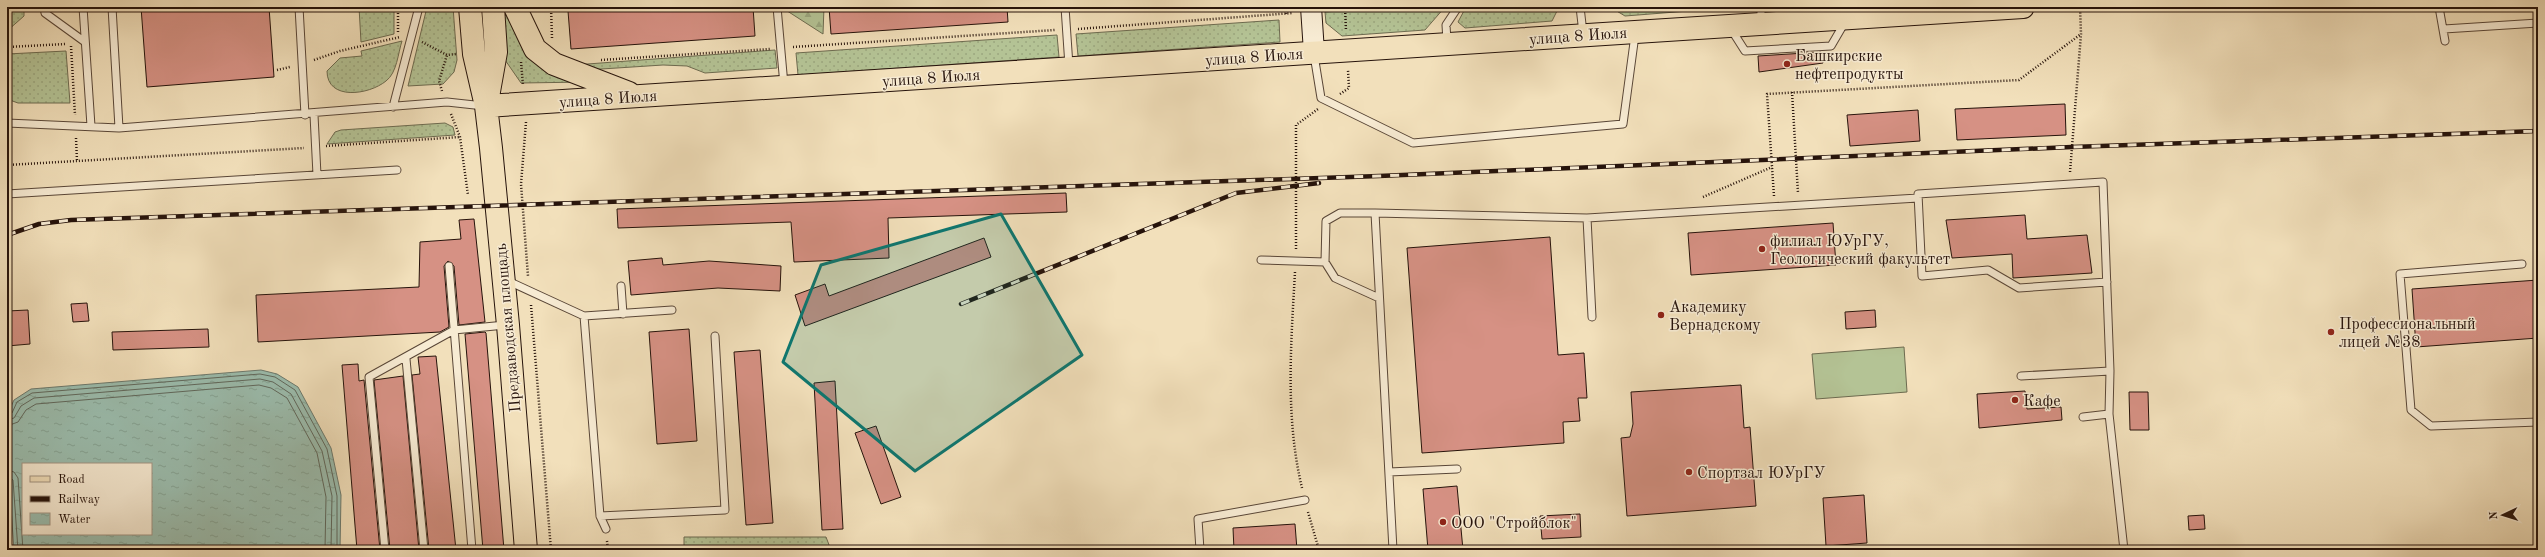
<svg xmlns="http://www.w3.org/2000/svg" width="2545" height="557" font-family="'Old Standard TT',serif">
<defs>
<pattern id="grass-dots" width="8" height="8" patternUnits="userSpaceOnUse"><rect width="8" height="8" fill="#b4c395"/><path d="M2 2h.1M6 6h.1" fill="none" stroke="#9ba77f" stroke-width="1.8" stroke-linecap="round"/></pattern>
<pattern id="forest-firs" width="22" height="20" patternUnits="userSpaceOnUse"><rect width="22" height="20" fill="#b4c395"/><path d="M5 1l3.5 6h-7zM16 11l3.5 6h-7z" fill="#9ba77f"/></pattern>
<pattern id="water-ripples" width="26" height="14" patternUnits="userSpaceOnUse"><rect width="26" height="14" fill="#9bbdae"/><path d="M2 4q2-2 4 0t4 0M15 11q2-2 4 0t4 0" fill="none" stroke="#85a294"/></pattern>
</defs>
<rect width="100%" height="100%" fill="#f2e0bb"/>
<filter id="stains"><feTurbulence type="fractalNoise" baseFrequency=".005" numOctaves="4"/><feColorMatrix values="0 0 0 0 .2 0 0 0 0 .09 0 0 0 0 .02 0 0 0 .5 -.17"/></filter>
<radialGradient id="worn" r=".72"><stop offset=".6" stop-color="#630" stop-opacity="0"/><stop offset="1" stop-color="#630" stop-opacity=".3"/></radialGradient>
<path fill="url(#grass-dots)" stroke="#6d6b50" d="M7,7H24V16L7,31Z
M359,7H394V34L361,42Z
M427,7H453L457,60L454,72L443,84L408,86Z
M498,7H510L525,40L587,82L521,83L503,57Z
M1393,7H1445L1425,30L1342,36L1326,23L1325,12Z
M1466,7H1559L1552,21L1465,28L1458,22Z
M1610,7H1739L1625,16Z
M1279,20L1280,42L1078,56L1076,34Z
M1057,35L1059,57L798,75L796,53Z
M402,41C398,53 397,73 386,81C369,95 327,101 327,71L340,58L362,56L361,51Z
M775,50L777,68L705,73L687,66L663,65L586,70L574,65Z
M66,51L70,103H18L7,99V54Z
M445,123L453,127L455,135L327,144L335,132L341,130Z
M684,537H826L831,550H684Z"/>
<path fill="url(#forest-firs)" stroke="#6d6b50" d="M781,7H824L823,34Z"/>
<path fill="#b4c395" stroke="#6d6b50" d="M1904,347L1907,392L1816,399L1812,354Z"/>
<path fill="url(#water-ripples)" stroke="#6c796d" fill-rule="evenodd" d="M261,370L277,374L298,387L331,448L341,495L340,550H14L7,452V415L14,400L31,389ZM23,464H151V534H23Z"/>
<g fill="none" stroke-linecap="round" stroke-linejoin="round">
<path stroke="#60685c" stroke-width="1" d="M7,415L12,413L17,402L32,393L260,374L275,377L295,390L327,449L337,496V550
M7,420L14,418L21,406L34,398L260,379L273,382L291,394L322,451L332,496L331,550
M7,426L18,422L26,410L36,404L259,385L271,388L287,398L317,453L326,497L325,550
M7,470L14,472L18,478L23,550
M7,475L13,480L18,550"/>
</g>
<path fill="#d69184" stroke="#26130b" d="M141,7H269L274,77L147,87Z
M631,7H753L755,36L571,49L568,11Z
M829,7H1007L1008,22L831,34Z
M1821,52L1823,63L1759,72L1758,56Z
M2065,104L2066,135L1957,140L1955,109Z
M1918,110L1920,141L1850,146L1847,115Z
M1066,193L1067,212L888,218L889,258L794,262L791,222L618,228L617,209Z
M2025,215L2027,239L2087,235L2092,273L2013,278L2012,254L1952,258L1946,220Z
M474,219L485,322L459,325L454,266L448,261L444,266L449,327L440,332L258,342L256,295L419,287L420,242L461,239L459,220Z
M1833,223L1836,265L1691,275L1688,233Z
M1550,237L1558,355L1584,353L1587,398H1578L1580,421L1563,422L1564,443L1422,453L1407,248Z
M984,238L991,257L805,326L795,295L825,284L829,296Z
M662,258L663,265L709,261L781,266L780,291L718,288L631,295L628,261Z
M2538,280V338L2416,347L2412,289Z
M87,303L89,321L73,322L71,304Z
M28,310L30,344L7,346V311Z
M1875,310L1876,327L1846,329L1845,312Z
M208,329L209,347L113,350L112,332Z
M689,329L697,441L657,444L649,332Z
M485,332L486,333L504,550H483L465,334Z
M760,350L773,523L746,525L734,352Z
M436,356L456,550H429L412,375L420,374L418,357Z
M358,364L359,381L364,380L380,550H357L342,365Z
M403,376L419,550H390L374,380Z
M835,381L843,529L822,530L814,383Z
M1741,385L1744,428L1750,427L1756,506L1627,516L1621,438L1630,437L1633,424L1631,392Z
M2025,391L2027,409L2061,407L2062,420L1979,428L1977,394Z
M2129,392H2148L2149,430H2130Z
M876,426L901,497L881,504L855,433Z
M1457,486L1463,550H1428L1423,489Z
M1864,495L1867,543L1826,546L1823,498Z
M1580,514L1581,537L1542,539L1540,516Z
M2204,515L2205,529L2189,530L2188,516Z
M1295,524L1297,550H1234L1233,528Z"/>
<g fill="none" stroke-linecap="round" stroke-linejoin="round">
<g stroke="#594637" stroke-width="9">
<path id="lane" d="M44,7L45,13L85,42
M83,7L91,126
M112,7L119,128
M299,7L305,115
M777,7L784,85
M1065,7L1069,66
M1580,7L1583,33
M1761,7V21
M2439,7L2445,41
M1731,29L1745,51L1831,46L1845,22
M2444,29L2538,23
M1447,41L1446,25L1458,7
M1314,55L1321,98L1413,143L1623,124L1635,35
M393,107L419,7
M314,115L317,175
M7,123L119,128L447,102L484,106
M7,194L397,170
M1261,260L1325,262L1335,278L1379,298
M1325,262L1326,221L1340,213H1375
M2522,264L2400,274L2411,410L2431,426L2538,422
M449,266L472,550
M508,281L584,316L672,310
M2107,282L2019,288L1988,270L1922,276L1918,194L2103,182L2110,371L2109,414L2124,550
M621,286L623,314
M584,316L600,516L725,510L715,336
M1592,317L1587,218L1918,198
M406,359L424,550
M2021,376L2110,371
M2083,417L2109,414
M1389,472L1457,469
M600,516L606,529
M385,550L369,377L454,330L505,325
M1200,550L1198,519L1305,500
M1393,550L1375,213L1587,218"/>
</g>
<g stroke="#26130b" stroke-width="22">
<path id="secondary" d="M1311,7L1314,52"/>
</g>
<g stroke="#26130b" stroke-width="24">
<path id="primary" d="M470,7L474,54L486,106L491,148L508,325L526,550
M515,7L535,49L554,64L629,93
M488,97L496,52L493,7
M486,106L2023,7"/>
</g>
<path stroke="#26130b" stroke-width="2.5" stroke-dasharray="1 2" stroke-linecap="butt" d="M398,7V32
M551,7L552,38
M1285,7L1286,14
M1345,7L1346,31
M1329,8L1343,7
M1078,29L1293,13
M422,42L447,55L456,54
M71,46L75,115
M7,47L66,44
M793,47L1055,30
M314,60L340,51L400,37
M601,60L770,49
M521,62L523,85
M277,70L290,67
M442,91L439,81L447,55
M1792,92L1798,193
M1340,94L1349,88L1348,70
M451,114L460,137L468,195
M526,122L521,184L528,276
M76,138L77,161
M326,146L460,137
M7,165L304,148
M2070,172L2081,34L2080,7
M1774,196L1767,94L2019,80L2081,34
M1703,197L1772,167
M1296,249V125L1318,109
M1295,272C1291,344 1285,417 1302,488
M531,305L551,550
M1308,512L1319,550
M607,541L608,550"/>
<use href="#lane" stroke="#f7ebd3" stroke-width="7"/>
<use href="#secondary" stroke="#f7ebd3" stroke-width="20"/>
<use href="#primary" stroke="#f2e0bb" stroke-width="22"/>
<g stroke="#26130b" stroke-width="4.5">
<path id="rail" d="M7,235L39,224L71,220L1379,176L2072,147L2538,131
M961,304L1236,193L1319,183"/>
</g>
<use href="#rail" stroke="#f7ebd3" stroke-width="3" stroke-dasharray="9" stroke-linecap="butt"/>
</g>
<path fill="#0f766e" fill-opacity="0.2" stroke="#0f766e" stroke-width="3" stroke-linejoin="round" d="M1001,214L1082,355L915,471L783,362L821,265Z"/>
<g fill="#8f2418" stroke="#f7ebd3" stroke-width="1.5">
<circle cx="1787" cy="64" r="4"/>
<circle cx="1762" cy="249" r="4"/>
<circle cx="1661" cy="315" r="4"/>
<circle cx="2331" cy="332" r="4"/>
<circle cx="2015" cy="400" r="4"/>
<circle cx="1689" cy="472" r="4"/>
<circle cx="1443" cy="522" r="4"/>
</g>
<g text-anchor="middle" stroke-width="3" stroke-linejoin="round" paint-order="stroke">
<g font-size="16" fill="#26130b" stroke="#f7ebd3">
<text transform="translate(1578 35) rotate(-4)" y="6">улица 8 Июля</text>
<text transform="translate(1254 56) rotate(-4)" y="6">улица 8 Июля</text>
<text transform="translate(931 77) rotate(-4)" y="6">улица 8 Июля</text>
<text transform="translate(608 98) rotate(-4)" y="6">улица 8 Июля</text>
<text transform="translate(507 328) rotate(-95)" y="6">Предзаводская площадь</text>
</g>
<g font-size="16" fill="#26130b" stroke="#f7ebd3" text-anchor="start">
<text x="1795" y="61">Башкирские<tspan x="1795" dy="18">нефтепродукты</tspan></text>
<text x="1770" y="246">филиал ЮУрГУ,<tspan x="1770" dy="18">Геологический факультет</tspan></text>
<text x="1669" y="312">Академику<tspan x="1669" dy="18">Вернадскому</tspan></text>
<text x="2339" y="329">Профессиональный<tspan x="2339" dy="18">лицей №38</tspan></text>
<text x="2023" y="406">Кафе</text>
<text x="1697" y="478">Спортзал ЮУрГУ</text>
<text x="1451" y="528">ООО "Стройблок"</text>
</g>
</g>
<rect width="2545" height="557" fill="none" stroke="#f2e0bb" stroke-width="24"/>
<rect x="8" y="8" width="2529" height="541" fill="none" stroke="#26130b" stroke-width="2"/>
<rect x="12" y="12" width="2521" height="533" fill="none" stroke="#26130b"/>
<rect x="22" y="463" width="130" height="72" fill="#f7ebd3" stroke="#a39583"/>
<rect x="30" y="476" width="20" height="6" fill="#f2e0bb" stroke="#a39583"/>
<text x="58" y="483" font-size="12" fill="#26130b">Road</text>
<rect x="30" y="496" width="20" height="6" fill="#26130b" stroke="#a39583"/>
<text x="58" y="503" font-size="12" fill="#26130b">Railway</text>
<rect x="30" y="513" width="20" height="12" fill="url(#water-ripples)" stroke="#a39583"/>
<text x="58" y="523" font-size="12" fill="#26130b">Water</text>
<g transform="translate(2503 515) rotate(266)" stroke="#f7ebd3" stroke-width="3" paint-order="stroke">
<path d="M0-3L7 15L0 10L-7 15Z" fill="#26130b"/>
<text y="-6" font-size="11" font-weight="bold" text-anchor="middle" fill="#26130b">N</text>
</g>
<rect width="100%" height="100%" filter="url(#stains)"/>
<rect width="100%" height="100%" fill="url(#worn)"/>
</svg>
